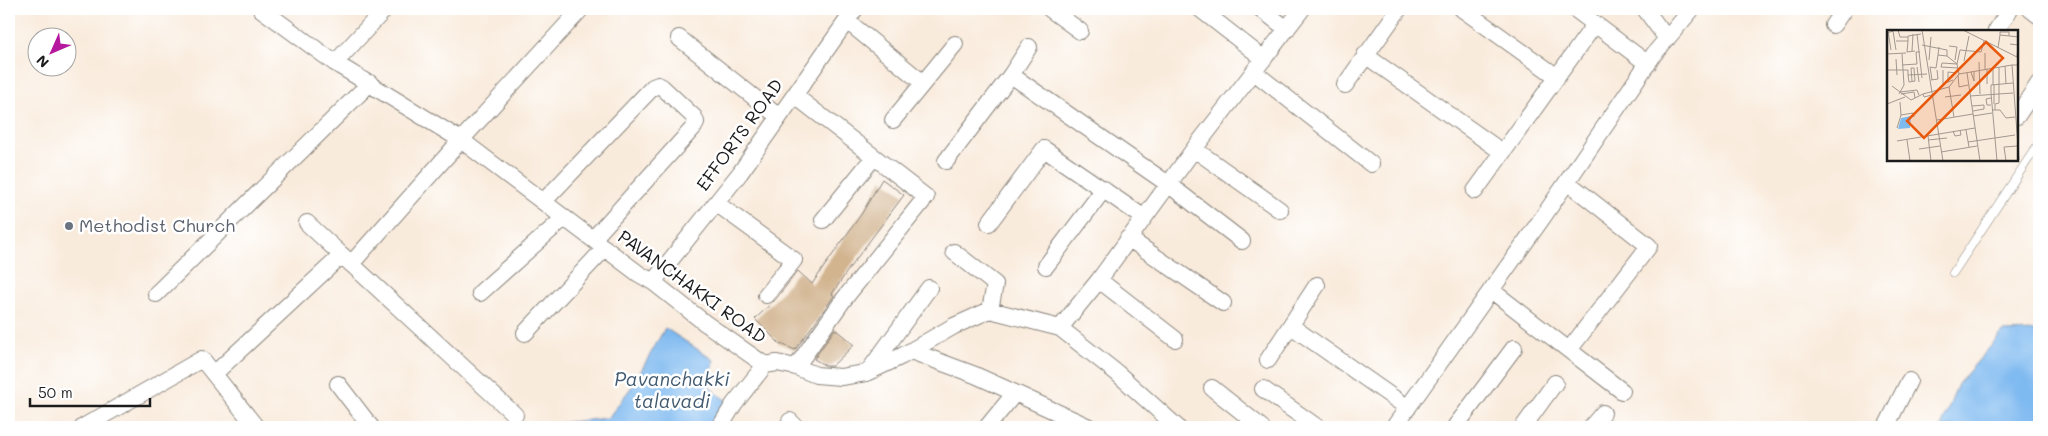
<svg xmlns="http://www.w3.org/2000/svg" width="2048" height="436" font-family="Mali,sans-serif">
<rect width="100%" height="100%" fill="#fff"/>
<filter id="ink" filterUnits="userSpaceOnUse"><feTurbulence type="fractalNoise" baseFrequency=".02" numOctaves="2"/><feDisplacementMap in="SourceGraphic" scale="10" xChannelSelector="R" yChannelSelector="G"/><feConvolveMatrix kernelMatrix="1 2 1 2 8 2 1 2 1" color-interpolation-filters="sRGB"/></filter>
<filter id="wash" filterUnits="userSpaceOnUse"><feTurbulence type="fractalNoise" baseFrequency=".0096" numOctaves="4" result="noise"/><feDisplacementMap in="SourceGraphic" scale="20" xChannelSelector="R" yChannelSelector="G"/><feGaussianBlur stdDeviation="1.12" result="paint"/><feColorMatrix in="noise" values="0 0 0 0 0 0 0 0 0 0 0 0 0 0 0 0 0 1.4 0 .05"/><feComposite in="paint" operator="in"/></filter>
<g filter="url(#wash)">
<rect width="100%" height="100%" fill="#f9ebdc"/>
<path fill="#7eb9f0" stroke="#4d6a86" d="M665,328L714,360L709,387L728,402L712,427H560V423L608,418L633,385Z
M2039,331V427H1941L1958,384L2003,332Z"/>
<g id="blocks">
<path fill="#d2b48f" d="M882,179L904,195L850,267L832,294L834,296L795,350L779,343L755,319L774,301L798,271L812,284L862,213Z
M835,329L854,345L832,366H826L814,359Z"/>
</g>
</g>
<g filter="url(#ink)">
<use href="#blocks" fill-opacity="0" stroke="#8a847c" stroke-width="1"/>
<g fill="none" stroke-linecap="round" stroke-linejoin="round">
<g stroke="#8a847c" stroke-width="9">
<path id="service" d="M1953,273L2039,143"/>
</g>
<g stroke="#8a847c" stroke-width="18">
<path id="minor" d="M261,9L335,63L461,140L639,274L653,282L705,323L765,365L777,363L796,367L816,375L841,377L866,373L902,356L954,326L990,310L1060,328L1117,373L1177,427
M1050,9L1080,31
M1200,9L1264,59
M1261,9L1287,29
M1462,9L1556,76
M1575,9L1648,64
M1645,9L1667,39
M2030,9L2039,16
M847,21L923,83
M1833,25L1844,9
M1996,31L2010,9
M679,38L779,117
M1365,55L1502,152
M335,63L385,9
M1254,72L1371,164
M1011,75L1168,184L1242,241
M1345,85L1399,9
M794,95L926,197L844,299L796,367
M2017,116L2039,83
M893,120L955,44
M1194,149L1280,210
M946,161L1011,75L1029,47
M1567,182L1649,246L1569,350
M1475,191L1595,24
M543,202L653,87L658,85L662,87L694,117L696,122L694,127L593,239
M716,203L794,260L766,295
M823,220L874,157
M307,223L515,415
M989,223L1044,149L1143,217
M1128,238L1223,303
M954,252L995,284L990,310
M351,264L461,140L581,9
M1046,266L1104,189
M1099,280L1175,339
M653,282L740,173L855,9
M1491,290L1622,391
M480,293L564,218
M156,294L370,83
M1291,326L1408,408
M1060,328L1099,280L1194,149L1302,9
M525,333L605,248
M911,351L975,375L1015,393L987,427
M1268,360L1317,285
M868,372L929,288
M214,374L342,255
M338,384L371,427
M1212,388L1261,427
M1263,389L1317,427
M1015,393L1089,427
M790,421L796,427
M83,427L202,359L256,427
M720,427L734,404L765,365
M1394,427L1543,217L1654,54L1692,9
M1455,427L1514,348
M1523,427L1555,383
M1591,427L1603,413
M1886,427L1909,381"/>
</g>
<use href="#service" stroke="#fff" stroke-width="8"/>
<use href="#minor" stroke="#fff" stroke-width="16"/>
</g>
</g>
<circle fill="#6b7280" stroke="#fff" stroke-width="2" cx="69" cy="226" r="5"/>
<g text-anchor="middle" stroke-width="5" stroke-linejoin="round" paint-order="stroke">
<g font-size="18" fill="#1c1c1c" stroke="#fff">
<text transform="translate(740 135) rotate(-54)" y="6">EFFORTS ROAD</text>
<text transform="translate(692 287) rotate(36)" y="6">PAVANCHAKKI ROAD</text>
</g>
<g font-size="18" fill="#5b616d" stroke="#fff" text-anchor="start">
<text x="79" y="232">Methodist Church</text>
</g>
<g font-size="19" font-style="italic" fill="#435b71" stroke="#fff">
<text x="672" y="386">Pavanchakki<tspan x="672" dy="22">talavadi</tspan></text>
</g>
</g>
<g transform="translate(1887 30)">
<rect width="131" height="131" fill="#f9ebdc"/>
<path d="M24,86L23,98L11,99L14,88Z" fill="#7eb9f0"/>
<path fill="none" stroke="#a1988f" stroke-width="1" d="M11,0L13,7H21M35,0L56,131M76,0L132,28M1,1L4,20M0,3L6,1L9,20M30,4L35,48M113,5V2H122V6M9,11H21V6L34,4M21,11L20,22L28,21M123,14L131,15L130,27M35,15L60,20V26L70,34L72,44M62,16L70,17L68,30M52,17L51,25L60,26M111,18L113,5L132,7M25,21L26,4M0,24L19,23M9,29L10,45M42,30L44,7M77,31L82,6M92,32L93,64M15,35L30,34L29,22H33M132,35H125L132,130M118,36L119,54M30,37L32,52M54,37L55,33L70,34L73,20L94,22L97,11M54,37L71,38M112,37V55M106,38V55M98,39V23M0,40H21V45L40,44M56,40V54L61,52M84,42L87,51V42M80,43L93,131M21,45L22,52L28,51L27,38H24L25,51M71,45L72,57L81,55M44,50L51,49L50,40M45,50L43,37L49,38L51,25M66,50L61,52V42L69,43M100,54V39M107,55V74M5,56L24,70L36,64M62,57L67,87M13,62L30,60L32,65M104,63L110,131M104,63V55L126,53M12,64L17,55L15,24M14,64L27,62L28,68M45,65L37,67L36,64L62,57L72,44L125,35M83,66L126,63M58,67L74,65M104,68L99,69L100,75H104M0,74L18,67M85,76L97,75V79L86,81M105,80H113L119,88L128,87M108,80V74L112,73V55M14,85L26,83L27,87M86,86L105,83M50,90L86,84M10,98L14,85L13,72M79,100L82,117M66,101L68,106L74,105L73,100M41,106L44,131M20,110L23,131M41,110L60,108M10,111L88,98M81,112L128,105M32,119L53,116M54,122L90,116M119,131L117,117L130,116"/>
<path fill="#e8590c" fill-opacity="0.15" stroke="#e8590c" stroke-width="2.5" d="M99,12L116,28L37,108L20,91Z"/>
<rect width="131" height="131" fill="none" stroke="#1c1c1c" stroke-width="2.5"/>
</g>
<rect width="2048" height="436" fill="none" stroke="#fff" stroke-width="30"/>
<g transform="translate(52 52) rotate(225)"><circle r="24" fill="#ffffff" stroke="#a4a4a4"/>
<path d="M0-4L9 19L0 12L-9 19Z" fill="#b5179e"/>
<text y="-8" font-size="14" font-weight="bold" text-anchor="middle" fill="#1c1c1c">N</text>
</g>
<path d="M30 398v8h120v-8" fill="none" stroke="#1c1c1c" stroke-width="2.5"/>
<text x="38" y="398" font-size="15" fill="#1c1c1c" stroke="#ffffff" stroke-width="4" paint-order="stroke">50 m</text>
</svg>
